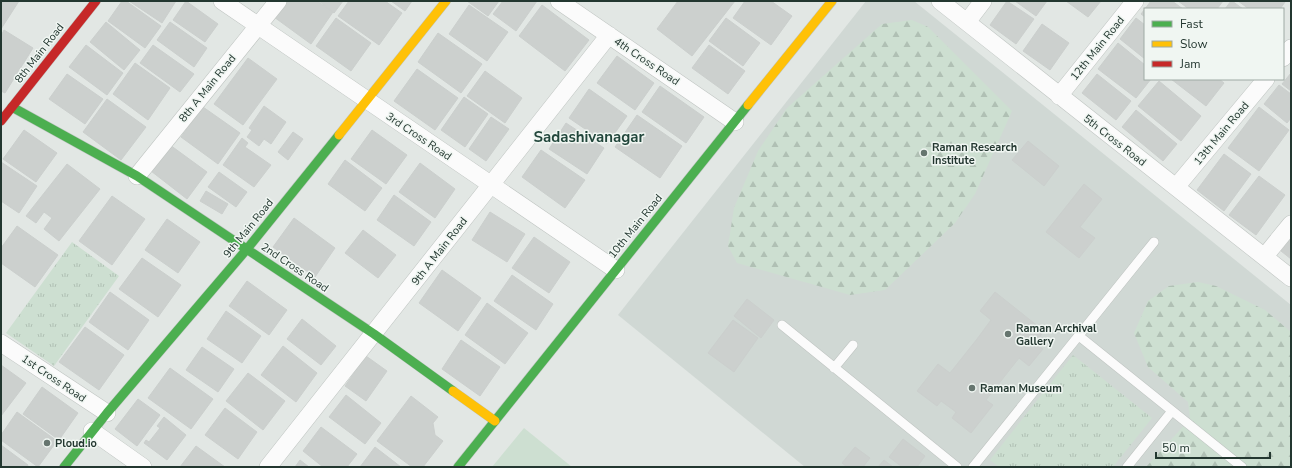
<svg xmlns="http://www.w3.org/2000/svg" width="1292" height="468" font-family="'Nunito Sans',sans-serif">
<defs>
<pattern id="grass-tufts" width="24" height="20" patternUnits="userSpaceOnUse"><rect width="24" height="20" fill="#cddfd1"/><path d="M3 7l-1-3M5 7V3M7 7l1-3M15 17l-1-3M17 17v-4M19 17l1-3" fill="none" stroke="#b0c0b4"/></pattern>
<pattern id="forest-firs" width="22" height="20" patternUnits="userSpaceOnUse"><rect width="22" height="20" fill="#cddfd1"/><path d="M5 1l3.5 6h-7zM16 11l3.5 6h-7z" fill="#b0c0b4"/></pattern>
</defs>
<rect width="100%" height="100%" fill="#e2e7e4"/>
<path fill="#d0d8d4" d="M866,1H914L1291,305V467H805L618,315Z"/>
<path fill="url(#grass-tufts)" d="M72,242L119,276L54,366L6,333Z
M1073,355L1152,418L1113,467H999L990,460Z"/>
<path fill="url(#forest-firs)" d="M912,20L928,27L1012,111L975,194L955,223L885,290L850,295L737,263L728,246L734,208L758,151L787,108L882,24Z
M1198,282L1216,286L1265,310L1291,332V467H1146L1190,419L1188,402L1148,367L1134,333L1148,301L1169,286Z"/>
<path fill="#cddfd1" d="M524,428L572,467H492Z"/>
<path fill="#ccd0ce" stroke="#cbcfcd" d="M1,1H19L1,29Z
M122,1H126L161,26L145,48L108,21Z
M129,1H176L162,23Z
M186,1L218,24L205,42L173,20Z
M285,1H317L333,12L311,44L274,17Z
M319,1H343L334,13Z
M349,1H385L402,13L379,45L338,16Z
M391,1H412L405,11Z
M467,1H499L488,16Z
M503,1H537L516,31L493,14Z
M678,1H735L692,56L657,29Z
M745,1H771L792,16L771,45L733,18Z
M1007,1L1034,19L1016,44L990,25Z
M1015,1H1047L1036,16Z
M1066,1H1101L1088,17Z
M1151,1H1172L1183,9H1145V17L1141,14Z
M1178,1H1223L1217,9H1189Z
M1231,1H1232L1243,9H1225Z
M1238,1H1285V2L1280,9H1249Z
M469,5L508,32L487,61L449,34Z
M542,5L589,40L565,71L519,36Z
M336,18L371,43L351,71L316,46Z
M726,18L760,43L743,66L709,41Z
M1136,18L1145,25V59L1120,39Z
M106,22L140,50L124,70L90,42Z
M170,22L207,48L194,67L157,40Z
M1042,24L1069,43L1050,70L1023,51Z
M4,30L33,48L5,93L1,91V36Z
M438,33L482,64L461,93L418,62Z
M1118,43L1145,65V79H1151L1136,98L1098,69Z
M86,45L123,73L107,95L69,67Z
M153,45L194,74L180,92L140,63Z
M709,45L745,71L728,94L692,68Z
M617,56L654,83L635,110L597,83Z
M248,58L277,79L243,125L214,104Z
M135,63L170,88L148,120L113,94Z
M417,69L458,98L435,130L394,101Z
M485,71L522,98L505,123L467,96Z
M1291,73V91L1282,84Z
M67,74L103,99L85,124L49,99Z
M1097,74L1131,101L1116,120L1082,93Z
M1171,79H1219L1224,83L1206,106Z
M1159,81L1201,116L1181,141L1138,106Z
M1279,85L1291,94V118L1287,123L1264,104Z
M660,86L704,117L686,143L642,112Z
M589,89L627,116L607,144L569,118Z
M464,97L488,114L465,147L441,130Z
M107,99L146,127L121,160L83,132Z
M264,106L286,122L271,144L264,139L259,146L247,137L252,130L249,128Z
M203,107L240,133L218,164L181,137Z
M1259,107L1289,130L1259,171L1228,148Z
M1136,110L1177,144L1163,161L1122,127Z
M637,115L682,146L660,178L615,147Z
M491,117L509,129L486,161L469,149Z
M566,123L604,148L587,174L549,149Z
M24,130L57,153L36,182L3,159Z
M372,130L407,155L386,184L351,159Z
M293,132L303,139L288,160L278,152Z
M242,138L248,143L245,147L271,165L254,187L223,165Z
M1028,141L1059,166L1044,186L1012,160Z
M170,145L207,172L187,199L151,171Z
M541,150L585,180L565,208L522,177Z
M1224,154L1251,174L1224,211L1197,190Z
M345,160L382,188L365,211L328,184Z
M1,162L37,186L19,213L1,201Z
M420,163L455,189L435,218L399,192Z
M67,164L100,189L59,241L44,229L52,218L44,212L36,223L26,216Z
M219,172L247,192L236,207L208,187Z
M1259,176L1285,195L1256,235L1229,215Z
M1084,184L1102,199L1080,227L1095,238L1079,258L1046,232Z
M206,191L228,204L222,214L200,201Z
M394,195L431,222L414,246L377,220Z
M112,196L145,219L112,265L79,241Z
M490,212L525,234L507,262L472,240Z
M294,218L335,248L315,277L273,247Z
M167,219L200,242L178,273L145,250Z
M17,226L58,255L35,287L1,263V248Z
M363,230L396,255L378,278L345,253Z
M534,237L570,262L549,293L512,268Z
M1291,238V259L1281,251Z
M142,258L181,285L158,317L119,289Z
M442,270L481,298L458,331L419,303Z
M512,275L553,304L536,330L494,301Z
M247,281L287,310L269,335L229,306Z
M110,292L149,320L128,350L89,322Z
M995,292L1044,331L1035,343L1043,349L1029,366L1019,358L986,400L993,405L971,433L952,418L956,412L941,401L937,406L917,391L938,364L950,373L977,339L991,320L980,311Z
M747,299L774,320L761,338L734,316Z
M487,303L528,333L505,364L465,335Z
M226,311L261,336L242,363L207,339Z
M302,319L336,346L321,365L287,339Z
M733,320L758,338L734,372L708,353Z
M85,327L124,355L99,390L59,362Z
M461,340L500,367L480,396L442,369Z
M283,346L317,373L296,402L261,375Z
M202,347L234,369L218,392L186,370Z
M366,356L387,371L366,401L345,386Z
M1,365L26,383L1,416Z
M170,368L213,399L191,429L148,398Z
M248,373L285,401L263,430L226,401Z
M42,387L78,413L59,440L23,414Z
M346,395L381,423L365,444L329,417Z
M411,396L438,417L433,423L435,435L443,441L423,467H412L377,441Z
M138,399L160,415L137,446L115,429Z
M225,408L257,432L238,459L205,435Z
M17,412L57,441L38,467L1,440V435Z
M164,417L186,435L167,460L144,443L146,440L149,442L160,428L157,426Z
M321,427L357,454L347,467H323L303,451Z
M903,439L925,456L917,467H902L889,457Z
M1,445L28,465L27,467H1Z
M196,446L225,467H180Z
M375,447L401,467H360Z
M855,447L870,458L863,467H847L842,463Z
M300,460L309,467H295Z
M884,460L893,467H878Z"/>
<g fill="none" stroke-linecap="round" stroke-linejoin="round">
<g stroke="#bfc4c1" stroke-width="10">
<path id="lane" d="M782,325L957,467
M1079,336L1242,467
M834,368L853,345
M973,467L1154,242
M1127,467L1172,411"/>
</g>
<g stroke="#bfc4c1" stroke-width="18">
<path id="street" d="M222,1L616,270
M559,1L735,122
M940,1L1291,278
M967,22L983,1
M1283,58L1291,48
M1059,96L1135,1
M137,176L278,1
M1176,187L1266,79
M1265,256L1291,224
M1,343L107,413
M92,431L143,467
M268,467L609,35"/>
</g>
<g stroke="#bec4c1" stroke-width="10">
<path id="fast" d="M12,107L137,176L374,334L453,391
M64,467L107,413L247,249L339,135
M458,467L748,105"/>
</g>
<g stroke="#bec4c1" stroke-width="10">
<path id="slow" d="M748,105L832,1
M339,135L446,1
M453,391L495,421"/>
</g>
<g stroke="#bec4c1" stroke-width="10">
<path id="jam" d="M1,121L96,1"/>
</g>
<use href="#lane" stroke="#fbfbfb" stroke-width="9"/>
<use href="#street" stroke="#fbfbfb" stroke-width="17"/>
<use href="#fast" stroke="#4caf50" stroke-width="9"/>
<use href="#slow" stroke="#ffc107" stroke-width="9"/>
<use href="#jam" stroke="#c62828" stroke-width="9"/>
</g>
<g fill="#66756f" stroke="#f0f6f2" stroke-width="1.5">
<circle cx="924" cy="153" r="4"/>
<circle cx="1008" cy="334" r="4"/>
<circle cx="972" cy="388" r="4"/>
<circle cx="47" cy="443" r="4"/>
</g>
<g text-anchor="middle" stroke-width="3" stroke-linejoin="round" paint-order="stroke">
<g font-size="11" fill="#233730" stroke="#f0f6f2">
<text transform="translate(1097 48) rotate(-51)" y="4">12th Main Road</text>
<text transform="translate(39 53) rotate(-52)" y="4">8th Main Road</text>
<text transform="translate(647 61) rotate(34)" y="4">4th Cross Road</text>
<text transform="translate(207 88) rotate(-51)" y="4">8th A Main Road</text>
<text transform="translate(1221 133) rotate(-50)" y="4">13th Main Road</text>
<text transform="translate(419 136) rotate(34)" y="4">3rd Cross Road</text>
<text transform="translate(1115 140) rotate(38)" y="4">5th Cross Road</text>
<text transform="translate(635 226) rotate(-51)" y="4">10th Main Road</text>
<text transform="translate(248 228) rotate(-51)" y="4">9th Main Road</text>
<text transform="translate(439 251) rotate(-52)" y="4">9th A Main Road</text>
<text transform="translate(295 267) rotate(34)" y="4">2nd Cross Road</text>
<text transform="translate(54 378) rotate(34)" y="4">1st Cross Road</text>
</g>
<g font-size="11" font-weight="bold" fill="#233730" stroke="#f0f6f2" text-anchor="start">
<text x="932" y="151">Raman Research<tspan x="932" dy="13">Institute</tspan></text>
<text x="1016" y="332">Raman Archival<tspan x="1016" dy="13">Gallery</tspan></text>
<text x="980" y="392">Raman Museum</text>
<text x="55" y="447">Ploud.io</text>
</g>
<g font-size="15" font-weight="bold" fill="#21463b" stroke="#f0f6f2">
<text x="589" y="142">Sadashivanagar</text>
</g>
</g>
<rect width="1292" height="468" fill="none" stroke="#233730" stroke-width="4"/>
<rect x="1144" y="8" width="140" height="72" fill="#f0f6f2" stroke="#9eaaa4"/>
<rect x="1152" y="21" width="20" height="6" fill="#4caf50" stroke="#9eaaa4"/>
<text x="1180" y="28" font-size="12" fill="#233730">Fast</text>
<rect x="1152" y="41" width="20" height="6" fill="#ffc107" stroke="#9eaaa4"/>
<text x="1180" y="48" font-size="12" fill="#233730">Slow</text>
<rect x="1152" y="61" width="20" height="6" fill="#c62828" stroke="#9eaaa4"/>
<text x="1180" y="68" font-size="12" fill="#233730">Jam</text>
<path d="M1156 452v6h114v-6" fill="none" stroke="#233730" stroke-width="2"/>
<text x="1162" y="452" font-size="12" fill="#233730" stroke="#f0f6f2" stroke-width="3" paint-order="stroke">50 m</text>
</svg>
